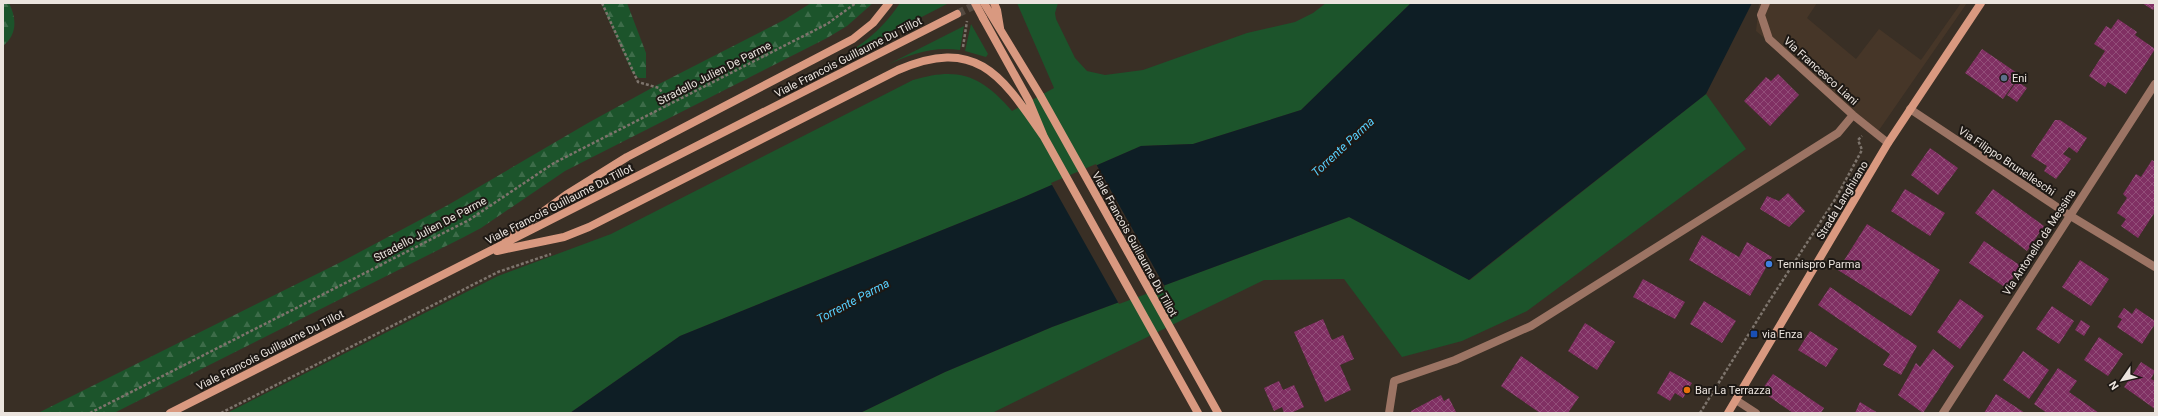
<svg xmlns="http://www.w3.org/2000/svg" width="2158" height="416" font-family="Roboto,sans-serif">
<defs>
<pattern id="forest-firs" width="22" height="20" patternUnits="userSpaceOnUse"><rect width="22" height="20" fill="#1c542b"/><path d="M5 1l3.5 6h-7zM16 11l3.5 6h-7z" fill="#3d6c49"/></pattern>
<pattern id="building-cross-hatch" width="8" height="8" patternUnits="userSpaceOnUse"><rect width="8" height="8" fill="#803063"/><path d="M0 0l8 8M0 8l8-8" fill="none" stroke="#924e79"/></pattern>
</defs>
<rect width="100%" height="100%" fill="#392f25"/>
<path fill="#463628" d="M1759,3H1817L1807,18L1856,59L1879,29L1921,60L1961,3H1967L1877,133L1756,31Z"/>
<path fill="#1c542b" d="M900,3H949L828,65C858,48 881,32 900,3Z
M1017,3H1058L1055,13L1056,19L1075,58L1087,71L1105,75L1143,70L1247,33L1295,22L1313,13L1326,3H1411L1301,110L1193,144L1141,146L1024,197L680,336L570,413H227L498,276L611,234L913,80C959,66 982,76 1012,111L1054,88Z
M971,24L988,54L986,57L965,51Z
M964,26L960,50C933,46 911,54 887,65Z
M1706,94L1746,149L1527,311L1462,341L1402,357L1344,279L1264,280L992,413H860L945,372L1052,327L1349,217L1470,280Z"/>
<path fill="url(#forest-firs)" d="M3,3H9C17,19 17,35 3,46Z
M601,3H627L646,53V78H639L632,72Z
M811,3H873L847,26L827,38L565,171L481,228L464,237L114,413H38L341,262L448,205L588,123L659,84L784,20Z"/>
<path fill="#0e1e25" d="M1411,3H1752L1706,94L1469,280L1349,217L1052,327L945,372L860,413H570L680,336L1024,197L1141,146L1193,144L1301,110Z"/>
<path fill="#392f25" d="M1096,164L1165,287L1119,304L1051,183Z"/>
<path fill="url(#building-cross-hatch)" d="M2142,3H2155V7L2153,10Z
M2118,19L2137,32L2135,35L2155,49L2126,94L2108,82L2105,87L2089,76L2105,51L2094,44L2106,26L2111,29Z
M1982,49L2020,75L2003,99L1965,73Z
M1778,74L1799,95L1770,126L1744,101L1766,77L1771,81Z
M2017,81L2027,88L2017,102L2007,95Z
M2055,120H2060L2087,138L2077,153L2069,147L2063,154L2071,159L2056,179L2044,171L2047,166L2031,156Z
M1930,148L1958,168L1938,195L1911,175Z
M2152,160L2155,162V212L2138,238L2121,226L2126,219L2117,213L2127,198L2123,194L2136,174L2141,177Z
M1905,189L1945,213L1930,236L1891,211Z
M1993,189L2044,226L2027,251L1975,213Z
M1788,193L1805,211L1789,227L1760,209L1767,196L1779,201Z
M1867,224L1940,270L1911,316L1838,270Z
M1702,235L1739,257L1747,242L1772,257L1750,296L1689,260Z
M1984,241L2021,266L2006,288L1969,263Z
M2080,260L2109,279L2091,306L2062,287Z
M1643,279L1685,302L1675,319L1633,297Z
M1830,287L1917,346L1901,375L1883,365L1890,354L1818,305Z
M1960,299L1984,316L1960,349L1937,332Z
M1704,301L1736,321L1722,343L1690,324Z
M2052,306L2074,321L2059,344L2036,329Z
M2124,308L2132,314L2136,308L2155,321V324L2142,344L2117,327L2122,319L2118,317Z
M1323,319L1332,340L1343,335L1354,359L1340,365L1351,390L1325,402L1294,332Z
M2081,320L2090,326L2084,336L2075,330Z
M1585,323L1615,342L1597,370L1568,351Z
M1810,331L1838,349L1826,367L1798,350Z
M2099,337L2123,354L2108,376L2084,360Z
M1933,349L1954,366L1923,413L1898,395L1916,363L1920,367Z
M2023,351L2049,370L2029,399L2003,380Z
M1521,356L1579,397L1568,413H1540L1501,386Z
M2141,362L2155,371L2151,379L2155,381V409L2124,387Z
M2058,368L2077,381L2069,392L2099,413H2047L2034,404Z
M1670,371L1692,383L1683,398L1675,393L1670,401L1657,393Z
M1773,374L1824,408L1821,413H1793L1761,391Z
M1279,381L1283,390L1294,385L1304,407L1291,413H1284L1282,407L1274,411L1264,388Z
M1996,394L2025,413H1984Z
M1441,395L1444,401L1449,398L1456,412L1412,413L1411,411Z
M1860,402L1878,413H1855Z"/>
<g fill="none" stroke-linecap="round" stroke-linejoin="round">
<path stroke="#544a41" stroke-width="8" stroke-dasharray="8 4" stroke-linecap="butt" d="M957,14L979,3"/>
<path stroke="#7d746c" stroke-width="2.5" stroke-dasharray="3 2" stroke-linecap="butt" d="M602,3L638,82L659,88L670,105
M963,47L967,21
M90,413L469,220L554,163L827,24L856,3
M221,413L498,272L551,254
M1700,413L1768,303L1836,198L1862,150L1858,140L1862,136"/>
<path stroke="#9c7464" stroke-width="8" d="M1766,3L1761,15L1769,39L1853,115L1888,143
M1910,109L2069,215L2155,267
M1736,400L1756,413
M1389,413L1394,381L1455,360L1531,326L1838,133L1853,115
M1943,413L2155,84"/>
<path stroke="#d99980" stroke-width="8" d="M984,3L1040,95L1218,413
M994,3L997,10L1000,28
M983,18L1029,101L1044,137L1198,413
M506,239L566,195L627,157L853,39L873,23L889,3
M497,251L564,237L589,227L898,70C978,35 1003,78 1044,137
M170,413L957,14
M1728,413L1888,143L1981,3"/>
<path stroke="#d99980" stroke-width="8" d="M975,3L983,18"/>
</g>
<circle fill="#5c6f8a" stroke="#1d1814" stroke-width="1.5" cx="2004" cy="78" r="4"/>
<circle fill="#3f7fe0" stroke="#1d1814" stroke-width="1.5" cx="1769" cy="264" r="4"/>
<rect fill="#1a4fb4" stroke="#1d1814" stroke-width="1.5" x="1750" y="330" width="8" height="8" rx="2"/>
<circle fill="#e8710a" stroke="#1d1814" stroke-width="1.5" cx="1687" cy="390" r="4"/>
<g text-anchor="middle" stroke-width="4" stroke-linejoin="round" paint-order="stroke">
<g font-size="11" fill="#ebe4de" stroke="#1d1814">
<text transform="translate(848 57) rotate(-27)" y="4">Viale Francois Guillaume Du Tillot</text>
<text transform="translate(1821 71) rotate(42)" y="4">Via Francesco Liani</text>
<text transform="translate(714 73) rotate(-27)" y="4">Stradello Julien De Parme</text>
<text transform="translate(2007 161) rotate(34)" y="4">Via Filippo Brunelleschi</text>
<text transform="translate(1842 200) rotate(-59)" y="4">Strada Langhirano</text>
<text transform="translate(559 204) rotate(-27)" y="4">Viale Francois Guillaume Du Tillot</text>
<text transform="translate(430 229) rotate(-28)" y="4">Stradello Julien De Parme</text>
<text transform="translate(2039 242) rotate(-57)" y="4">Via Antonello da Messina</text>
<text transform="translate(1135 244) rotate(61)" y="4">Viale Francois Guillaume Du Tillot</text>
<text transform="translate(270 350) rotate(-27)" y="4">Viale Francois Guillaume Du Tillot</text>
</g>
<g font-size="11" fill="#ebe4de" stroke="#1d1814" text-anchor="start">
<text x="2012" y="82">Eni</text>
<text x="1777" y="268">Tennispro Parma</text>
<text x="1762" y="338">via Enza</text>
<text x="1695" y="394">Bar La Terrazza</text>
</g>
<g font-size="12" font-style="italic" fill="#57cffd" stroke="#1d1814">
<text transform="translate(1343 147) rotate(-43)" y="4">Torrente Parma</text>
<text transform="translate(853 301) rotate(-28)" y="4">Torrente Parma</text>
</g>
</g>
<rect width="2158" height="416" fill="none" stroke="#ebe4de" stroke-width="8"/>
<g transform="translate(2122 380) rotate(236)" stroke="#1d1814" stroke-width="3" paint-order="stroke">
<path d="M0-3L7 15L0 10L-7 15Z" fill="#ebe4de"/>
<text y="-6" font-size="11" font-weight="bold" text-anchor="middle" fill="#ebe4de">N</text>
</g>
</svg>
